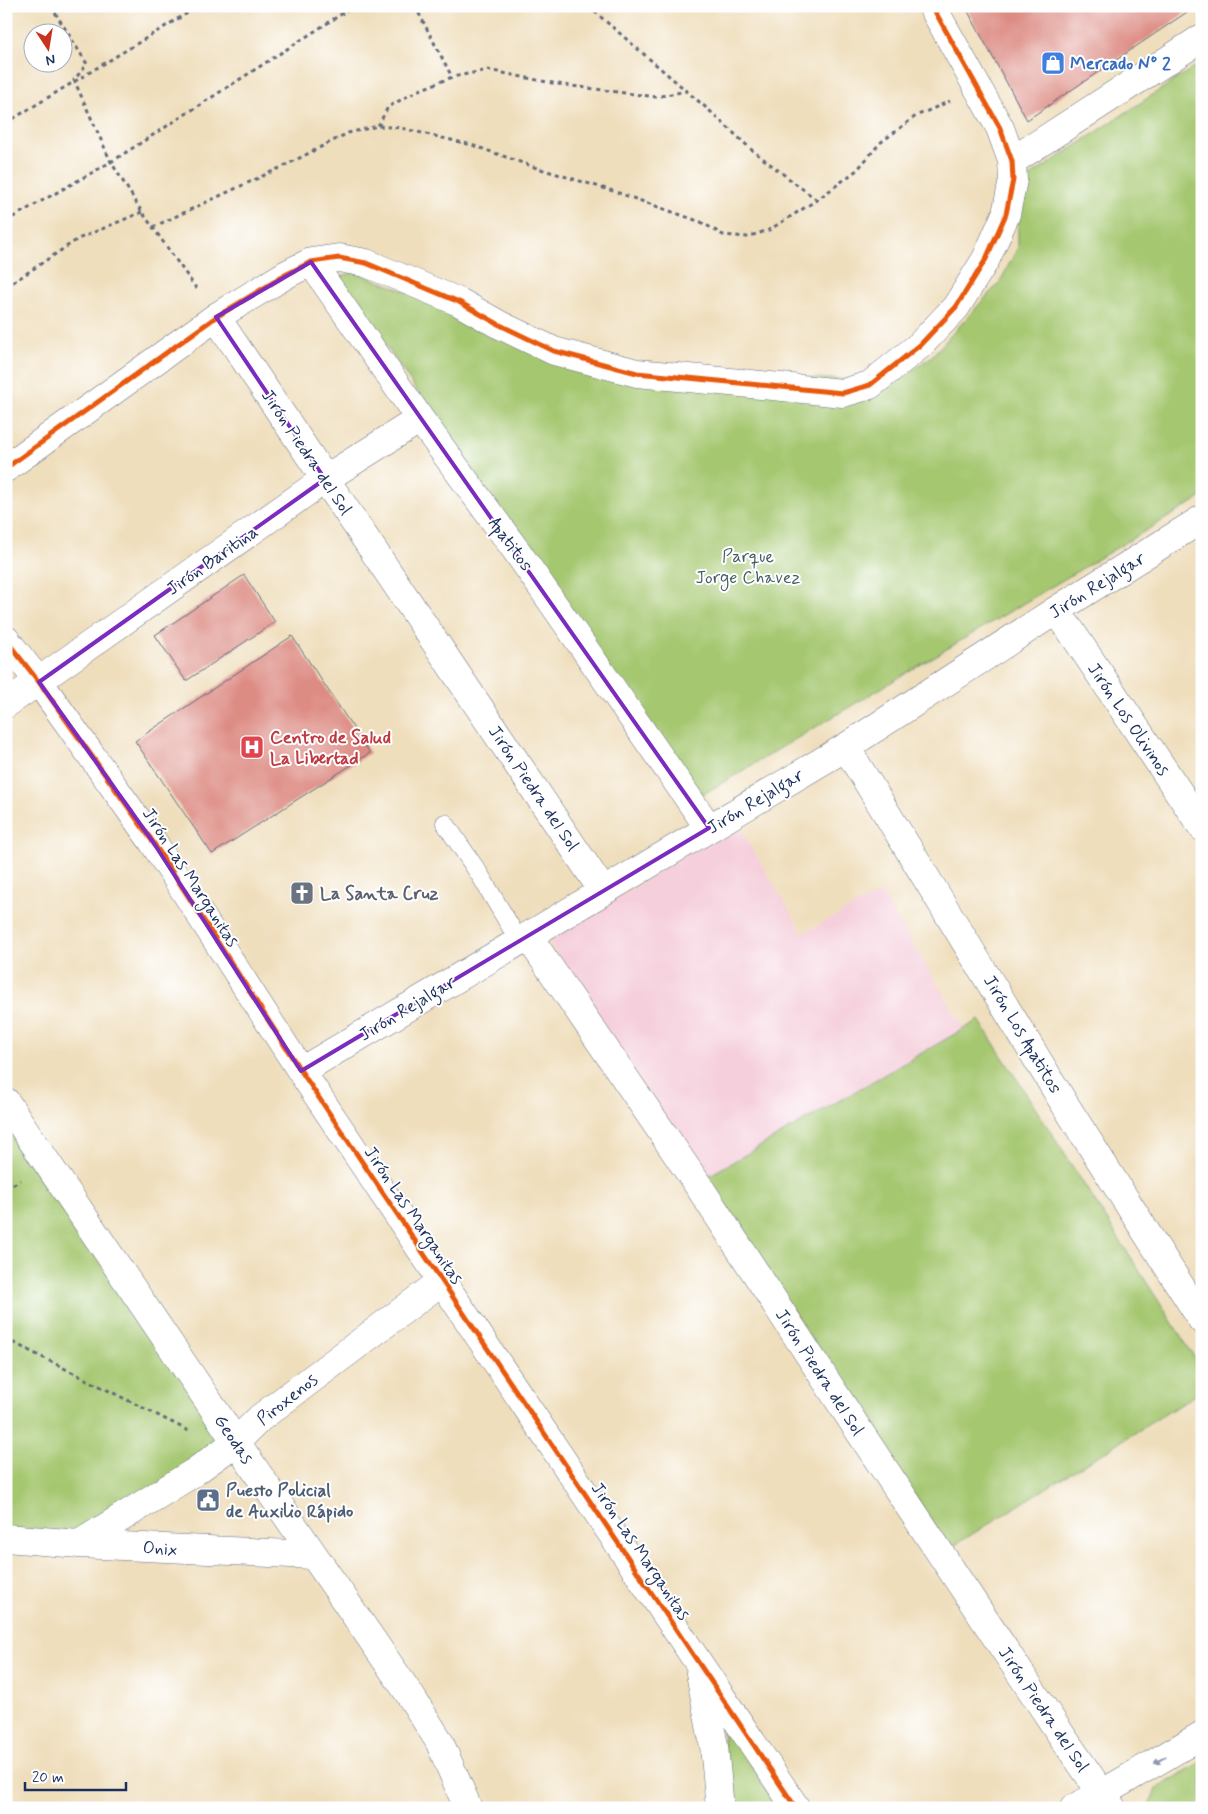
<svg xmlns="http://www.w3.org/2000/svg" width="1208" height="1814" font-family="Mynerve,sans-serif">
<rect width="100%" height="100%" fill="#fff"/>
<filter id="ink" filterUnits="userSpaceOnUse"><feTurbulence type="fractalNoise" baseFrequency=".02" numOctaves="2"/><feDisplacementMap in="SourceGraphic" scale="10" xChannelSelector="R" yChannelSelector="G"/><feConvolveMatrix kernelMatrix="1 2 1 2 8 2 1 2 1" color-interpolation-filters="sRGB"/></filter>
<filter id="wash" filterUnits="userSpaceOnUse"><feTurbulence type="fractalNoise" baseFrequency=".0096" numOctaves="4" result="noise"/><feDisplacementMap in="SourceGraphic" scale="20" xChannelSelector="R" yChannelSelector="G"/><feGaussianBlur stdDeviation="1.12" result="paint"/><feColorMatrix in="noise" values="0 0 0 0 0 0 0 0 0 0 0 0 0 0 0 0 0 1.4 0 .05"/><feComposite in="paint" operator="in"/></filter>
<g filter="url(#wash)">
<rect width="100%" height="100%" fill="#efdebc"/>
<path fill="#f5cfdb" d="M736,822L803,933L881,892L964,1028L705,1178L549,942Z"/>
<path fill="#a5c770" stroke="#607b67" d="M1202,62V497L695,799L339,277L355,272L607,368L896,382L931,357L1000,282L1018,247V184Z
M979,1020L1202,1369V1391L950,1548L705,1178Z
M6,1105L234,1442L79,1543L6,1537Z
M721,1717L779,1808H730Z
M1202,1761V1808H1148L1156,1789Z"/>
<g id="blocks">
<path fill="#dd8c84" d="M965,6H1196L1027,120Z
M244,575L275,622L186,681L155,635Z
M292,636L370,753L212,854L135,741Z"/>
</g>
</g>
<g filter="url(#ink)">
<use href="#blocks" fill-opacity="0" stroke="#656c7f" stroke-width="1"/>
<g fill="none" stroke-linecap="round" stroke-linejoin="round">
<g stroke="#656c7f" stroke-width="19">
<path id="lane" d="M445,823L480,875L519,941"/>
</g>
<g stroke="#656c7f" stroke-width="29">
<path id="street" d="M1012,161L1202,38
M311,262L420,419L518,553L709,828
M216,317L603,891
M6,468L216,317L287,274L311,262L339,258L366,263L459,302L498,324L554,351L637,373L843,393L870,385L920,345L956,307L986,259L1006,214L1013,180L1012,161L1000,128L932,6
M1055,611L1071,631L1202,827
M6,640L39,682L153,842L301,1071L796,1808
M6,704L325,479L420,419
M846,747L1064,1103L1202,1320
M528,936L700,1188L859,1431L1066,1742L1112,1808
M301,1071L846,747L1055,611L1202,519
M6,1102L236,1442L410,1695L439,1741L468,1808
M6,1538L79,1544L313,1555
M79,1544L193,1473L236,1442L260,1418L442,1281
M700,1673L714,1746L720,1808"/>
</g>
<g stroke="#656c7f" stroke-width="29">
<path id="secondary" d="M1074,1808L1101,1794L1202,1735"/>
</g>
<path stroke="#656c7f" stroke-width="3" stroke-dasharray="4 4" stroke-linecap="butt" d="M51,6L87,64L74,80L111,162L142,212L198,291
M415,6L452,77
M588,6L711,112L753,151L817,200
M6,123L199,6
M378,126L388,107L417,91L452,77L488,70L557,84L656,97L686,91
M6,221L111,162L354,6
M153,227L284,166L348,133L378,126L401,128L472,145L534,167L613,191L701,222L723,235L747,237L769,230L817,200L857,170L880,143L916,116L950,101
M6,287L78,239L142,212
M6,1189L20,1180
M6,1339L189,1431"/>
<use href="#lane" stroke="#fff" stroke-width="18"/>
<use href="#street" stroke="#fff" stroke-width="28"/>
<use href="#secondary" stroke="#fff" stroke-width="28"/>
<g stroke="#fff" stroke-width="8">
<path id="cycleway" d="M6,468L216,317L287,274L311,262L339,258L366,263L459,302L498,324L554,351L637,373L843,393L870,385L920,345L956,307L986,259L1006,214L1013,180L1012,161L1000,128L932,6
M6,640L39,682L153,842L301,1071L796,1808"/>
</g>
<use href="#cycleway" stroke="#e8590c" stroke-width="5"/>
</g>
<defs><path id="oneway-solid" d="M-6-.8H1V-3.2L6.5 0L1 3.2V.8H-6Z" transform="scale(1.25)"/></defs>
<use fill="#8d97ae" href="#oneway-solid" transform="translate(1160 1760) rotate(149)"/>
</g>
<path fill="none" stroke="#7b2cbf" stroke-width="4" stroke-linejoin="round" d="M311,262L709,828L301,1071L153,842L39,682L325,479L216,317Z"/>
<defs>
<g id="shop-square" transform="scale(1.25)"><rect x="-9" y="-9" width="18" height="18" rx="4" fill="#3f7fe0" stroke="#fff"/><path d="M-5-2.5h2.3a2.7 3.5 0 0 1 5.4 0H5L5.5 6h-11ZM-1.5-2.5h3a1.5 2.3 0 0 0-3 0Z" fill="#fff"/></g>
<g id="hospital-square" transform="scale(1.25)"><rect x="-9" y="-9" width="18" height="18" rx="4" fill="#e0444e" stroke="#fff"/><path d="M-5-5h3v3.5h4V-5h3V5h-3V1.5h-4V5h-3Z" fill="#fff"/></g>
<g id="church-square" transform="scale(1.25)"><rect x="-9" y="-9" width="18" height="18" rx="4" fill="#6b7280" stroke="#fff"/><path d="M-1.2-6h2.4v3.5h3.3v2.4h-3.3V6h-2.4V-.1h-3.3v-2.4h3.3Z" fill="#fff"/></g>
<g id="civic-square" transform="scale(1.25)"><rect x="-9" y="-9" width="18" height="18" rx="4" fill="#5c6f8a" stroke="#fff"/><path d="M-.6-6.5H3V-4.5H.6V-3L4-1V1h2V6H-6V1h2V-1L-.6-3ZM-1.2 2.5V6h2.4V2.5Z" fill="#fff"/></g>
</defs>
<g fill-rule="evenodd">
<use href="#shop-square" x="1053" y="63"/>
<use href="#hospital-square" x="252" y="747"/>
<use href="#church-square" x="302" y="893"/>
<use href="#civic-square" x="208" y="1500"/>
</g>
<g text-anchor="middle" stroke-width="4" stroke-linejoin="round" paint-order="stroke">
<g font-size="18" font-weight="bold" fill="#366cbe" stroke="#fff" text-anchor="start">
<text x="1070" y="69">Mercado Nº 2</text>
</g>
<g font-size="18" fill="#1b2f5e" stroke="#fff">
<text transform="translate(307 452) rotate(56)" y="6">Jirón Piedra del Sol</text>
<text transform="translate(511 544) rotate(54)" y="6">Apatitos</text>
<text transform="translate(212 560) rotate(-35)" y="6">Jirón Baritina</text>
<text transform="translate(1097 585) rotate(-32)" y="6">Jirón Rejalgar</text>
<text transform="translate(1129 719) rotate(56)" y="6">Jirón Los Olivinos</text>
<text transform="translate(534 788) rotate(56)" y="6">Jirón Piedra del Sol</text>
<text transform="translate(755 801) rotate(-31)" y="6">Jirón Rejalgar</text>
<text transform="translate(191 877) rotate(57)" y="6">Jirón Las Marganitas</text>
<text transform="translate(407 1008) rotate(-31)" y="6">Jirón Rejalgar</text>
<text transform="translate(1023 1034) rotate(59)" y="6">Jirón Los Apatitos</text>
<text transform="translate(414 1215) rotate(56)" y="6">Jirón Las Marganitas</text>
<text transform="translate(820 1372) rotate(57)" y="6">Jirón Piedra del Sol</text>
<text transform="translate(287 1399) rotate(-38)" y="6">Piroxenos</text>
<text transform="translate(234 1439) rotate(56)" y="6">Geodas</text>
<text transform="translate(160 1548) rotate(3)" y="6">Onix</text>
<text transform="translate(641 1551) rotate(56)" y="6">Jirón Las Marganitas</text>
<text transform="translate(1044 1709) rotate(56)" y="6">Jirón Piedra del Sol</text>
</g>
<g font-size="18" fill="#445d63" stroke="#fff">
<text x="748" y="562">Parque<tspan x="748" dy="21">Jorge Chavez</tspan></text>
</g>
<g font-size="18" font-weight="bold" fill="#be3a42" stroke="#fff" text-anchor="start">
<text x="270" y="743">Centro de Salud<tspan x="270" dy="21">La Libertad</tspan></text>
</g>
<g font-size="18" font-weight="bold" fill="#5b616d" stroke="#fff" text-anchor="start">
<text x="320" y="899">La Santa Cruz</text>
</g>
<g font-size="18" font-weight="bold" fill="#4e5e75" stroke="#fff" text-anchor="start">
<text x="226" y="1496">Puesto Policial<tspan x="226" dy="21">de Auxilio Rápido</tspan></text>
</g>
</g>
<rect width="1208" height="1814" fill="none" stroke="#fff" stroke-width="25"/>
<g transform="translate(48 48) rotate(168)"><circle r="24" fill="#ffffff" stroke="#a4acbf"/>
<path d="M0-4L9 19L0 12L-9 19Z" fill="#c8321e"/>
<text y="-8" font-size="14" font-weight="bold" text-anchor="middle" fill="#1b2f5e">N</text>
</g>
<path d="M25 1782v8h101v-8" fill="none" stroke="#1b2f5e" stroke-width="2.5"/>
<text x="32" y="1782" font-size="15" fill="#1b2f5e" stroke="#ffffff" stroke-width="4" paint-order="stroke">20 m</text>
</svg>
